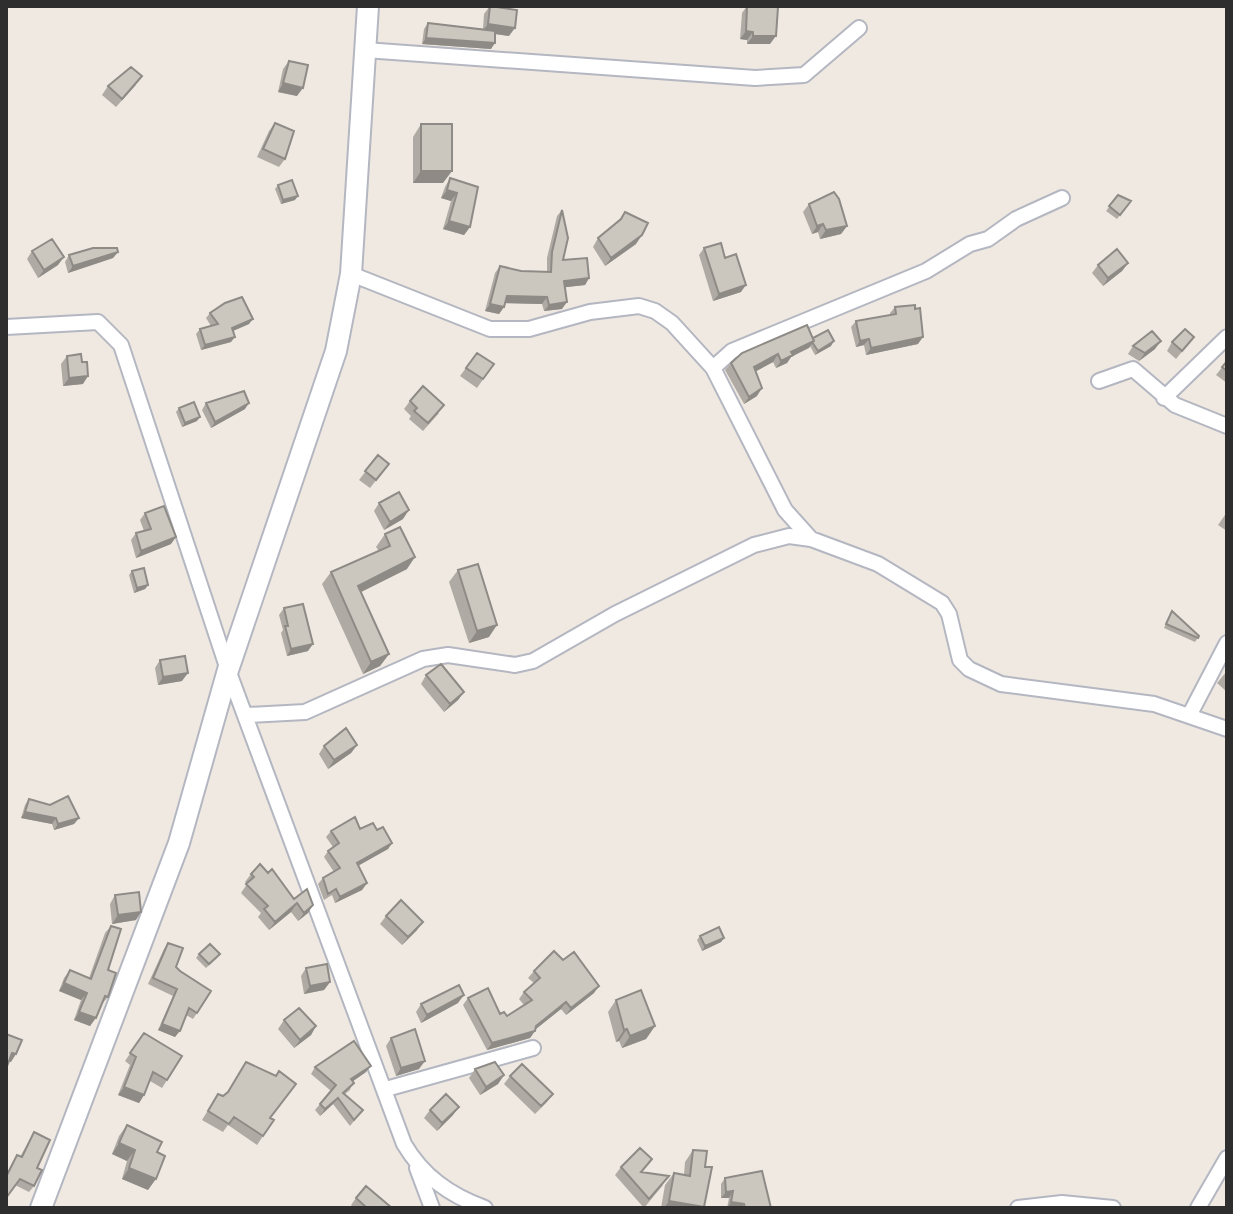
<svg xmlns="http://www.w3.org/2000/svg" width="1233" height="1214" font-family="Montserrat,sans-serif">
<rect width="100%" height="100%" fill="#efe9e1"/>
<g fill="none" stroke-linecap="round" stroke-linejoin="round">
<g stroke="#b4b7c1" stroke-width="18">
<path id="street" d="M365,50L755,78L804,75L859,28
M351,274L490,329H529L590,312L639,306L655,311L672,323L713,368L785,510L811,539L878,564L942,603L949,614L960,660L969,669L1001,684L1154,704L1227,729
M6,327L98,322L121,345L228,670L404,1144C423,1176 449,1195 485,1208
M713,368L732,351L926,271L970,244L988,239L1016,219L1062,198
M1099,381L1133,369L1175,405L1227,426
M1164,398L1227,337
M1190,714L1227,643
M247,715L305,712L423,659L448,655L515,665L533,661L615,614L754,545L789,536L811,539
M386,1089L533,1048
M417,1168L432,1208
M1018,1208L1062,1203L1113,1208
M1198,1208L1227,1158"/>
</g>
<g stroke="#b4b7c1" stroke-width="24">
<path id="secondary" d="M41,1208L179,843L228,670L336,351L351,274L368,6"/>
</g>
<use href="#street" stroke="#fff" stroke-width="14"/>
<use href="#secondary" stroke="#fff" stroke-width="20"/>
</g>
<path fill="#afaba4" d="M490,6L509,36L495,34L491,49L422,44L424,29L428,23L483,29L484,14Z
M747,6L778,7L770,44H747V40L740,39L742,13Z
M289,61L297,96L278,92L283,69Z
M136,85L116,107L102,95L108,86Z
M275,123L285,159L279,167L257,157L269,131Z
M421,124L443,183H413V137Z
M450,178L470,227L464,235L443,229L451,201L441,198L445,187Z
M278,185L295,200L281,204L275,189Z
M1118,195L1131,201L1117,219L1106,211Z
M809,204L847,226L841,234L820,239L818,232L812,234L803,212Z
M562,210L563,260L589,278L585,285L565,287L562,309L544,311L542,304L505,303L504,307L499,314L485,311L495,273L500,266L521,271L547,272V258L557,216Z
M625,212L636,244L605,266L593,247L598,238L618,222Z
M704,248L725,258L741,292L713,301L699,255Z
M32,251L58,265L38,278L27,259Z
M118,252L113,258L68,273L65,262L69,255Z
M1128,263L1122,271L1103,286L1092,273L1098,265Z
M895,307L918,344L866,355L864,345L856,347L851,327L856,321L890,315V313Z
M210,313L249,324L233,331L231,342L201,350L196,334L200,329L211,326L206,318Z
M1194,337L1176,359L1167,351L1172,342Z
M813,338L831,346L815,355L810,346L791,357L787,363L776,368L773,362L756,371L757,396L744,404L725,370L731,363Z
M1133,346L1155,349L1139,361L1128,354Z
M477,353L494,364L477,388L460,376Z
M67,356L82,362L83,384L63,386L61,364Z
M1227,361V383L1216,375Z
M410,401L439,413L423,431L409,419L411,416L404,409Z
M206,403L245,409L211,428L202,410Z
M179,408L197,421L182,427L176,412Z
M378,455L389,464L370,488L359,480Z
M379,503L403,519L384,530L374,511Z
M1227,512V531L1218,525Z
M145,513L171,544L136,558L131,540L136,533L144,531L140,520Z
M385,534L407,569L361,592L389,654L380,666L363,674L322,584L331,572L379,551L376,547Z
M458,570L489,637L469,643L449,582Z
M132,571L148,585L145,589L134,593L129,575Z
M284,608L308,651L287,656L281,633L283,630L279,615Z
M1172,611L1199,636L1195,642L1164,628Z
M160,660L182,681L158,685L155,668Z
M1227,671V692L1217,683Z
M426,675L464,692L458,700L444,712L421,684Z
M357,745L351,753L328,769L319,754L324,746Z
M29,799L79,818L74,824L54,830L52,824L21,818L25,805Z
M360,829L377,830L392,843L388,849L358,866L367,883L362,890L335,903L332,895L324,900L318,884L323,878L334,872L324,857L328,851L333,847L326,837L331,831Z
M251,874L294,899L313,905L308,913L298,921L291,912L269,930L258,917L261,913L241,893L247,884L245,882Z
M115,895L136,920L112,924L110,904Z
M386,916L417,930L402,945L380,924Z
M111,926L108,997L101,1005L90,1026L74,1020L81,1000L59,991L64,978L70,970L89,978L105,933Z
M700,936L724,938L721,942L702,951L697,940Z
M168,943L176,967L197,1013L193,1019L186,1015L175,1037L158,1030L173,996L148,984L164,949Z
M199,954L217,958L206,968L196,958Z
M306,968L330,982L324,990L304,994L301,976Z
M534,971L594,993L566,1015L561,1009L536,1029L530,1038L487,1050L463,1005L468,998L507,1016L524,1005L519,999L524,992L534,983L528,978Z
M616,1000L655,1026L646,1039L622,1048L619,1041L616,1042L608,1012Z
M458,1003L421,1023L416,1012L421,1004Z
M284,1020L316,1026L311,1035L294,1048L278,1029Z
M144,1033L167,1080L162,1088L150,1081L144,1095L139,1103L118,1095L130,1065L125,1061Z
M391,1038L419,1069L396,1076L386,1046Z
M315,1067L366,1072L353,1081L350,1090L345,1094L358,1116L350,1126L333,1104L320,1116L315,1110L331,1091L311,1074Z
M475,1069L504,1075L498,1084L480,1095L469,1078Z
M510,1076L553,1094L547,1102L535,1114L504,1084Z
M218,1094L274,1120L257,1145L228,1125L223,1132L202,1120Z
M430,1110L453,1115L437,1131L424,1118Z
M127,1125L157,1152L148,1190L122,1179L127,1161L112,1154L119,1136Z
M34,1132L37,1168L34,1186L29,1192L15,1185L6,1198V1174L17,1155L20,1157Z
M693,1150L705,1167L704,1208H661L665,1185L674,1173L684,1175L685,1162Z
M652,1159L642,1172L663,1185L644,1208L615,1175L621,1167Z
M725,1178L771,1208H727L729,1198H721V1184Z
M356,1198L392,1208H354L351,1205Z"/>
<path fill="#8e8b86" d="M488,24L515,28L509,36L482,32Z
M746,31L753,32L747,40L740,39Z
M753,36H776L770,44H747Z
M426,38L495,43L491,49L422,44Z
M283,83L303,88L297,96L278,92Z
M421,171H452L443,183H413Z
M447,190L457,193L451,201L441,198Z
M298,196L295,200L281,204L283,200Z
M449,221L470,227L464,235L443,229Z
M823,224L818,232L812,234L817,226Z
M847,226L841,234L820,239L826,230Z
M642,235L636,244L605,266L611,258Z
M118,252L113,258L68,273L73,266Z
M64,257L58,265L38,278L44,270Z
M1128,263L1122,271L1103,286L1108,278Z
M589,278L585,285L559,288L564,281Z
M746,285L741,292L713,301L719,294Z
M507,296L547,297L542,304L502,303Z
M567,302L562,309L544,311L549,305Z
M490,304L504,307L499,314L485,311Z
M253,319L249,324L228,333L232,328Z
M235,337L231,342L201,350L205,345Z
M923,337L918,344L866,355L871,348Z
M869,339L864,345L856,347L860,341Z
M814,341L809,348L791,357L787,363L776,368L781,361L791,352Z
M834,341L831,346L815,355L818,351Z
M1161,341L1155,349L1139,361L1145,353Z
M778,354L773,362L749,375L754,367Z
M88,376L83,384L63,386L69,378Z
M762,388L757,396L744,404L749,397Z
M249,403L245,409L211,428L215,422Z
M200,417L197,421L182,427L185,423Z
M409,510L403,519L384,530L390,522Z
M176,537L171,544L136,558L141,551Z
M415,557L407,569L349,598L358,586Z
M148,585L145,589L134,593L137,588Z
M497,625L489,637L469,643L477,631Z
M313,644L308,651L287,656L291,649Z
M389,654L380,666L363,674L371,662Z
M188,673L182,681L158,685L163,677Z
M464,692L458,700L444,712L450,704Z
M357,745L351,753L328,769L334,760Z
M25,812L56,818L52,824L21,818Z
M79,818L74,824L54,830L58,824Z
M392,843L388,849L352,869L357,863Z
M367,883L362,890L335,903L340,897Z
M297,903L291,912L269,930L275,922Z
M313,905L308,913L298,921L304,913Z
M141,912L136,920L112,924L118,915Z
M423,922L417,930L402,945L408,937Z
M724,938L721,942L702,951L705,946Z
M330,982L324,990L304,994L310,986Z
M64,983L87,993L81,1000L59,991Z
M599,986L594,993L566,1015L571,1008Z
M464,995L458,1003L421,1023L427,1015Z
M566,1002L561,1009L532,1032L535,1031L530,1038L487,1050L492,1043L536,1026Z
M79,1012L96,1018L90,1026L74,1020Z
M162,1024L180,1031L175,1037L158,1030Z
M316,1026L311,1035L294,1048L300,1040Z
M655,1026L646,1039L622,1048L630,1036Z
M627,1029L619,1041L616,1042L624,1030Z
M12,1053L16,1054L11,1062L7,1061Z
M425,1061L419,1069L396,1076L401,1068Z
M371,1066L366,1072L346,1086L351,1079Z
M504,1075L498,1084L480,1095L486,1087Z
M124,1087L144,1095L139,1103L118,1095Z
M338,1098L333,1104L320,1116L325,1109Z
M459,1107L453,1115L437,1131L442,1123Z
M119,1143L135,1150L127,1161L112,1154Z
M129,1168L156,1179L148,1190L122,1179Z
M733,1191L729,1198H721L726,1192Z
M669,1201L704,1207V1208H664Z
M731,1202L744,1204L741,1208H727Z"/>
<path fill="#cbc7bf" stroke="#8e8b86" stroke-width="2" d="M490,6L517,10L515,28L488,24Z
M747,6L778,7L776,36H753V32L746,31Z
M428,23L495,31V43L426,38Z
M289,61L308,65L303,88L283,83Z
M131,67L142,76L122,99L108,86Z
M275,123L294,131L285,159L263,149Z
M421,124H452V171H421Z
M450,178L478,187L470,227L449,221L457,193L447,190Z
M292,180L298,196L283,200L278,185Z
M834,192L839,199L847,226L826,230L823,224L817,226L809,204Z
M1118,195L1131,201L1120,215L1109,206Z
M562,210L568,238L563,260L587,258L589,278L564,281L567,302L549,305L547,297L507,296L504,307L490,304L500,266L521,271L551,272L552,252Z
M625,212L648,223L642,235L611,258L598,238L621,219Z
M52,239L64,257L44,270L32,251Z
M721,243L725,258L736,254L746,285L719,294L704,248Z
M93,248H117L118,252L73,266L69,255Z
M1117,249L1128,263L1108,278L1098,265Z
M242,297L253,319L232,328L235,337L205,345L200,329L218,324L210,313L225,303Z
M915,305V309L920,308L923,337L871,348L869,339L860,341L856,321L896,314L895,307Z
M807,325L814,341L791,352L793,355L781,361L778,354L754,367L762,388L749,397L731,363L742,353Z
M1185,329L1194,337L1182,351L1172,342Z
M828,330L834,341L818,351L812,342L814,341L813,338Z
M1152,331L1161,341L1145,353L1133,346Z
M477,353L494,364L483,379L466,368Z
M81,354L82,362H87L88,376L69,378L67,356Z
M1227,361V371L1222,367Z
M423,386L444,405L428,423L414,411L417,408L410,401Z
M244,391L249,403L215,422L206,403Z
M194,402L200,417L185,423L179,408Z
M378,455L389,464L376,480L365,471Z
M399,492L409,510L390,522L379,503Z
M164,506L176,537L141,551L136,533L151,529L145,513Z
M400,527L415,557L358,586L389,654L371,662L331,572L390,546L385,534Z
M478,564L497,625L477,631L458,570Z
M144,568L148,585L137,588L132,571Z
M303,604L313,644L291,649L285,626H288L284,608Z
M1172,611L1199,636L1198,638L1166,624Z
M185,656L188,673L163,677L160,660Z
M441,664L464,692L450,704L426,675Z
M346,728L357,745L334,760L324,746Z
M68,796L79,818L58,824L56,818L25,812L29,799L50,805Z
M355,817L360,829L373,823L377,830L383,827L392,843L357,863L367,883L340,897L336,889L328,894L323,878L340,868L328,851L339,843L331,831Z
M260,864L268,873L272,869L294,899L307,889L313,905L304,913L297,903L275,922L264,909L268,906L246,884L254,877L251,874Z
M139,892L141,912L118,915L115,895Z
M401,900L423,922L408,937L386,916Z
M111,926L121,929L108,970L116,973L108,997L105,996L96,1018L79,1012L87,993L64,983L70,970L91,979Z
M719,927L724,938L705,946L700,936Z
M168,943L183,948L176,967L180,971L211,991L197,1013L189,1008L180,1031L162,1024L177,989L153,978Z
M210,944L220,954L209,964L199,954Z
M554,951L563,960L574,952L599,986L571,1008L566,1002L536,1026L535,1031L492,1043L468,998L488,988L500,1014L504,1012L507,1016L532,1000L524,992L540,978L534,971Z
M327,964L330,982L310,986L306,968Z
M459,985L464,995L427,1015L421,1004Z
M641,990L655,1026L630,1036L627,1029L624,1030L616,1000Z
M299,1008L316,1026L300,1040L284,1020Z
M415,1029L425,1061L401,1068L391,1038Z
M144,1033L182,1056L167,1080L153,1072L144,1095L124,1087L136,1057L130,1053Z
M6,1034L22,1040L16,1054L12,1053L6,1069Z
M354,1041L371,1066L351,1079L354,1083L343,1093L363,1110L354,1120L338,1098L325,1109L320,1104L336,1085L315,1067Z
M246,1062L276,1076L279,1071L296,1084L270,1118L274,1120L263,1136L234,1117L229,1124L208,1111L218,1094L223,1096L228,1092Z
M495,1062L504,1075L486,1087L475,1069Z
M522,1064L553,1094L541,1106L510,1076Z
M446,1094L459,1107L442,1123L430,1110Z
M127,1125L162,1142L157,1152L165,1156L156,1179L129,1168L135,1150L119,1143Z
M34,1132L50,1140L37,1168L42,1170L34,1186L20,1179L6,1198V1177L17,1155L22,1157Z
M640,1148L652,1159L641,1172L669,1176L649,1199L621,1167Z
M693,1150L707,1151L705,1167H712L704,1207L669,1201L674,1173L690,1176Z
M762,1171L771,1208H745L744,1204L731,1202L733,1191L726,1192L725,1178Z
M366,1186L392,1208H367L356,1198Z"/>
<rect width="1233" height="1214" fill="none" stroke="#2e2e2e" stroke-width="16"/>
</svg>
